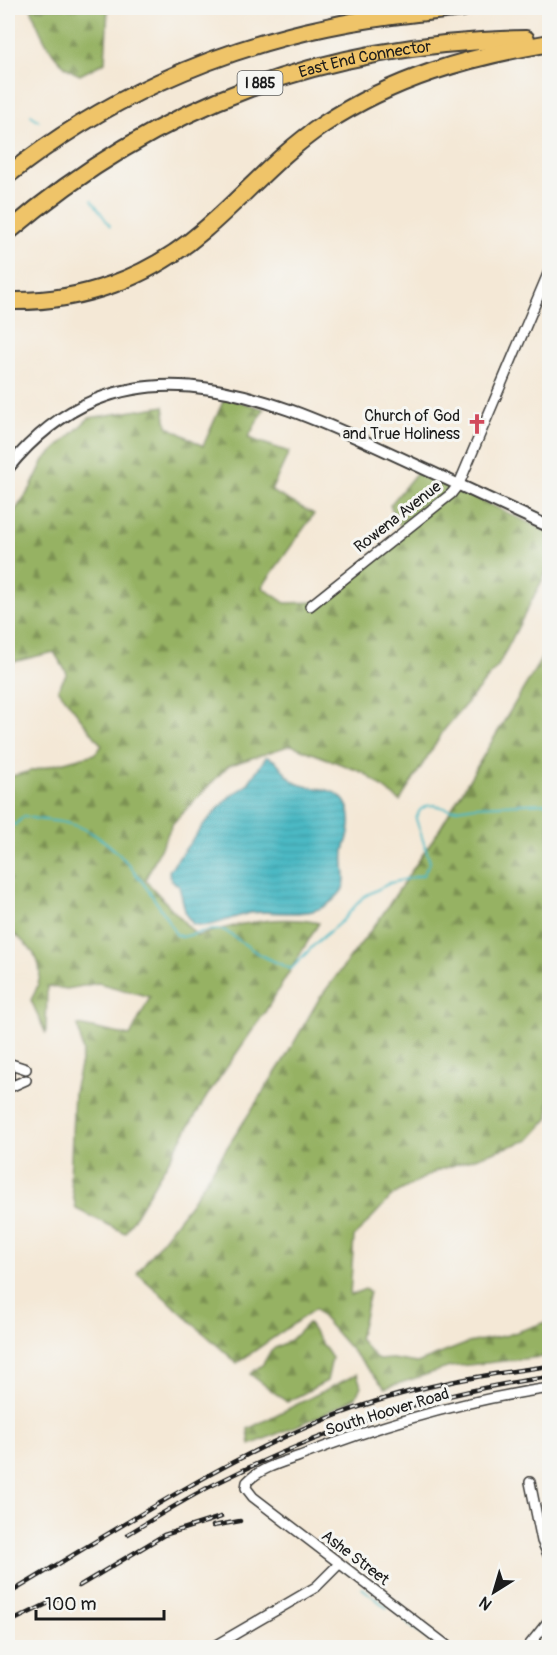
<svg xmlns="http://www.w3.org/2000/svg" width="557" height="1655" font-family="Pangolin,sans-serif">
<defs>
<pattern id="forest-firs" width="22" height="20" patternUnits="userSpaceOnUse" patternTransform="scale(1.5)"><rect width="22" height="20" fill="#96b263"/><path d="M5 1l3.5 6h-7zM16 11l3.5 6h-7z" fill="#7a9051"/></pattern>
<pattern id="water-rules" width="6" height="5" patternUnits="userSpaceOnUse" patternTransform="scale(1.5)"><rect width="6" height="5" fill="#4bb9c4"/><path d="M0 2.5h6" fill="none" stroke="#419ea8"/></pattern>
</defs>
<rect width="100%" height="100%" fill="#f6f6f2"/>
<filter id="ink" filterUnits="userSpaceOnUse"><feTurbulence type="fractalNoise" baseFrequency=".0167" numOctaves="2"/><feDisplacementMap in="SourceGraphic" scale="12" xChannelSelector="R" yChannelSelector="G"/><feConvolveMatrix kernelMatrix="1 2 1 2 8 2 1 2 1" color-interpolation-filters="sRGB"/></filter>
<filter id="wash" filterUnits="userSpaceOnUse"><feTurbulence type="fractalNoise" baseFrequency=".008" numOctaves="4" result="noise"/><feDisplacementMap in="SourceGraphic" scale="24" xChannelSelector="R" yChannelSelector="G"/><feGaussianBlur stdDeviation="1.35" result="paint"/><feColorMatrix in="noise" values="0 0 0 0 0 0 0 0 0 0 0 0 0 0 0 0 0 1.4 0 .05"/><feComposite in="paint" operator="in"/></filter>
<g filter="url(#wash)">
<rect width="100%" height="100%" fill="#f4e8d6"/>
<path fill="url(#forest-firs)" stroke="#596740" stroke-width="1.5" d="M31,8H108L105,62L80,75C54,66 39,32 31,8Z
M225,397L264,409L248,438L289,452L271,491L314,514L262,587L285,603L319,602L404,534L390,505L418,471L549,532V567L498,666L444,730L400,801L364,773L291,745L228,766L173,823L145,880L197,936C234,924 279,914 319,923L265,1012L207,1096L125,1233L76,1209L70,1179L74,1091L83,1053L78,1025L130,1036L150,997L98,983L67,989L47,986L46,1034L31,1000C51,966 35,950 8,929V777L94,754L102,746L58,689L67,673L54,652L13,662L8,645V521L30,489L44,460L89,418L164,406L167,426L203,446Z
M549,646V1118L529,1140L436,1171L393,1195L354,1237L350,1295L365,1289L370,1292L359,1339L378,1360L392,1359L417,1363L468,1343L508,1335L549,1321V1356L450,1367L385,1388L315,1309L237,1363L137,1273L191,1203L285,1058L319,999L380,918L439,830Z
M308,1323L332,1358L327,1381L287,1402L250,1374L263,1364L271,1350L292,1339Z
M357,1374L361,1386L356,1397L323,1415L250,1445L248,1429Z"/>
<path fill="url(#water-rules)" stroke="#346a70" stroke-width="1.5" d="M266,757C279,758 285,777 296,783C309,790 328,786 340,796C355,810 351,830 345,847C340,861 350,880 341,892C316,924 283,909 251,913C232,916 212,930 193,924L186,915L179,886L171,880L169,871L204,824L230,796L247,785Z"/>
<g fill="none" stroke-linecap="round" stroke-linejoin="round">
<path stroke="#4bb9c4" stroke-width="2" d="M31,115L39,121
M92,200L110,226
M8,822L15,825L24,816C39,821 55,820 70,824C112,835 140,877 163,912C168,920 171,928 177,935L182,937L209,930H224L260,955L291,969L318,941L342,921L363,897L390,883L423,875L430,862L416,819L420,810L426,806L434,805L451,810L475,806L550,803
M362,1588L387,1608
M405,1621L440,1648"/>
</g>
</g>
<g filter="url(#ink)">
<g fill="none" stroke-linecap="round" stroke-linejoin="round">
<g stroke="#3c3b38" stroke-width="12">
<path id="minor" d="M310,606L451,494L459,484L550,269
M8,1063L26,1069
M8,1088L26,1080
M530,1482L542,1541L550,1559
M211,1648L316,1587L339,1564
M450,1648L253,1497L246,1488L247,1482C260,1468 283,1462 300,1456C380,1425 464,1400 550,1388
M527,1648L550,1619"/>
</g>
<g stroke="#3c3b38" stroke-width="14">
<path id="tertiary" d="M8,468C118,333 257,391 388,452C442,477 496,502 550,527
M8,1066V1084"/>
</g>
<g stroke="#3c3b38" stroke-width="20">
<g id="motorway">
<path d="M8,175C101,101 211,51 327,27C372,17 418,13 463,8"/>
<path id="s1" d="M8,232C160,102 327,43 526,39"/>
<path d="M8,301C81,303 149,278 204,230C245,195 279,154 324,124C394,78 468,57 550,43"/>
</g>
</g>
<use href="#minor" stroke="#fff" stroke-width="9"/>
<use href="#tertiary" stroke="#fff" stroke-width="10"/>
<use href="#motorway" stroke="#efc469" stroke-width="16"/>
<g stroke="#1c1c1c" stroke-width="4.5">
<path id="rail" d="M213,1526L240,1521
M128,1534C158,1516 188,1497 219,1482C318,1432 440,1390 550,1377
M79,1586L164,1535L221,1517
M8,1594C131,1522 255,1435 394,1396C445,1381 497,1373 550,1366
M8,1623L59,1598"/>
</g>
<use href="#rail" stroke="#f6f6f2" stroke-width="2" stroke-dasharray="7" stroke-linecap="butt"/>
</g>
</g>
<defs>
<g id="church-bare" transform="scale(1.62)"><path d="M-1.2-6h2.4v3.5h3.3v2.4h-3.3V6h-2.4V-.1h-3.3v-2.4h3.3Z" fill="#d1495b" stroke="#f6f6f2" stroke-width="2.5" paint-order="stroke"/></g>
</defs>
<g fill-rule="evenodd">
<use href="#church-bare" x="477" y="424"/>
</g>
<g text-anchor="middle" stroke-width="6" stroke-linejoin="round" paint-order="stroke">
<rect fill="#f6f6f2" stroke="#5d5d5c" stroke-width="1.5" x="237.5" y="71" width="45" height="24" rx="4.5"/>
<g font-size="15" font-weight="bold" fill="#1c1c1c">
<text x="260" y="88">I 885</text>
</g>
<g font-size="16" fill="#1c1c1c" stroke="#f6f6f2">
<text dy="6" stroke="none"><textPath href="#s1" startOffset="402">East End Connector</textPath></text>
<text transform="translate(397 516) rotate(-38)" y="6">Rowena Avenue</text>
<text transform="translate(387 1411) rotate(-17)" y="6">South Hoover Road</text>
<text transform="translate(356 1557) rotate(37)" y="6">Ashe Street</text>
</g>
<g font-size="16" fill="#1c1c1c" stroke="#f6f6f2" text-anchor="end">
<text x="460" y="421">Church of God<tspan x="460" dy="18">and True Holiness</tspan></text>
</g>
</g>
<rect width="557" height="1655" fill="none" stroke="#f6f6f2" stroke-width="30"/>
<g transform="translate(494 1592) rotate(217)" stroke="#f6f6f2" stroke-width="4.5" paint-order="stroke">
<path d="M0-4.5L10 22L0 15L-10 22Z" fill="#1c1c1c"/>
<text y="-9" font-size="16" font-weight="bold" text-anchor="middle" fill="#1c1c1c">N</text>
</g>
<path d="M36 1610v9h128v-9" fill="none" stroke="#1c1c1c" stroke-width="3"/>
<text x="45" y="1610" font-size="18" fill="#1c1c1c" stroke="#f6f6f2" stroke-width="4.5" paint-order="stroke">100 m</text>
</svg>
